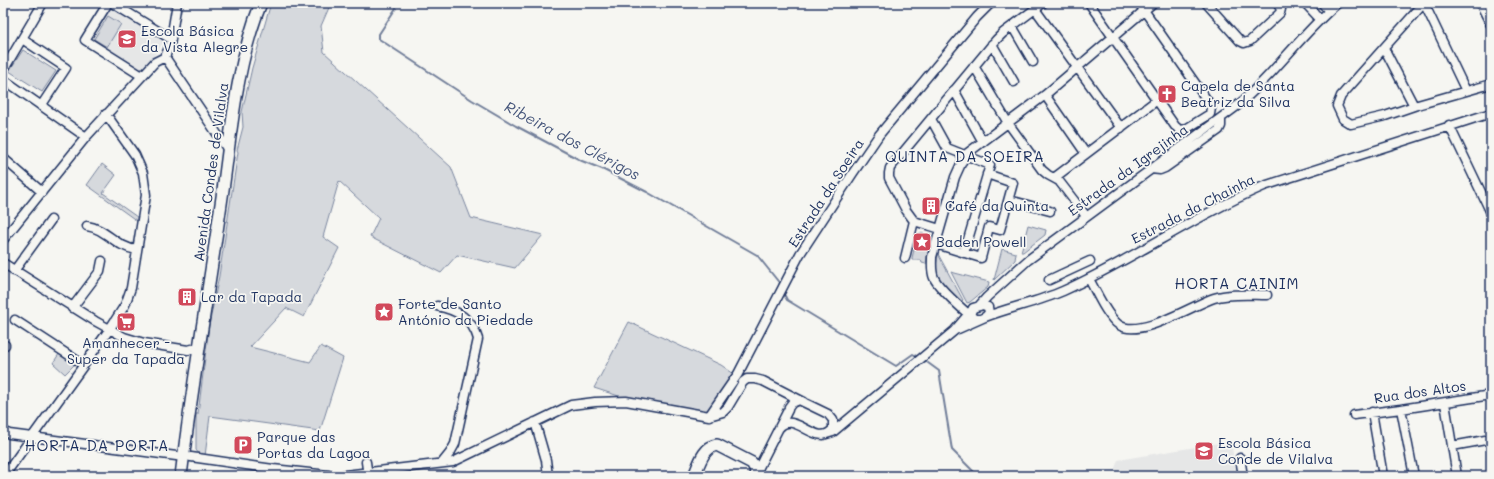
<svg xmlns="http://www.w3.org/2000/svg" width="1494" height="479" font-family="Mali,sans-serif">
<rect width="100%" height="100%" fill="#f6f6f2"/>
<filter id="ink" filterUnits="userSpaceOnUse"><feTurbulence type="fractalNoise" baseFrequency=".025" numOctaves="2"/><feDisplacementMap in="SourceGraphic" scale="8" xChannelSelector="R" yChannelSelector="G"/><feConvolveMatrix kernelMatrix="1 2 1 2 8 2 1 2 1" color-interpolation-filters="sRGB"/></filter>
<g filter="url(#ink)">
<path fill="#e6e7e7" d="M111,7L163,38L164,41L159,49L142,70L139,71L91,40L90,37L108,8Z
M1231,441L1236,472L1232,476H1112L1118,460Z"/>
<path fill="#d6d9dd" stroke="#78849e" d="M271,3H331L321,26L324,52L451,167L471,218L543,235L515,268L457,255L441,273L370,237L379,218L339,181L323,237L339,248L304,317L286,308L250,347L310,362L321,346L343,358L320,431L210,416L205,456L199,454L196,450V414H198L209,326L219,276L238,152L237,150L243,127L242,112L252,68Z
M108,16L121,24L107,47L94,39Z
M23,50L56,71L42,92L9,71Z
M102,164L116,175L103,193L137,217V221L87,185Z
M1028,225L1046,230L1045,235L1023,252H1021Z
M920,233L928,235L930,239L926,264L922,263L921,260H912V258L918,234Z
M1002,249L1016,253L1015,260L994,280Z
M938,254L963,300L960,303C944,286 932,280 938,254Z
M951,272L989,282L988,287L970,302L967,303Z
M629,322L721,365L734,374L709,410L705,411L628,399L594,388Z
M59,354L75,364L65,374L53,363Z"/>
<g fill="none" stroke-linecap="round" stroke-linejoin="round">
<path stroke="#717e99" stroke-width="2" d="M396,8L379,34V39L472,100L516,126L582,161L602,169L647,192L757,255L781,285
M785,296L787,300L896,366L913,354L918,357
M924,360L939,371L952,450L978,476"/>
<g stroke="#1b2f5e" stroke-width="11">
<path id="minor" d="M108,3L85,40L142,76
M112,3L171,39
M1089,3L1175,126L1180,130L1186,129L1210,114L1211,108L1209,103L1139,3
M1206,3L1240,41L1244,43L1250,41L1280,13L1281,9L1277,3
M1305,3L1320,19
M1322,3L1329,11
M1424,3L1341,96L1337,106L1343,119L1351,124L1385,116L1414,106L1491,84
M1424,3L1466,91
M1480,3L1491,25
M1035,9L1121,128
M1012,26L1033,62
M22,39L66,68L41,106
M992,44L1014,82
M1384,48L1414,106
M165,57L228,150
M165,57L170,45L177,3
M974,66L1008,123L1042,170L1048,175L1059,181L1086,216
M3,71L43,3
M3,79L86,137
M954,90L983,142
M1045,95L1086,154
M931,119L947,148L990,165L964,253
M1449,125L1491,213
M3,158L42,192
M1151,169L1160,170L1165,168L1219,130L1221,126V118
M1054,178L1157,100
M1009,200L1050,211
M87,226C107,229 115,247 137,250
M940,229L914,221L906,210L889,178V173L890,168L996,40L1003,33L1043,3
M3,240L86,137L155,62L165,57
M936,244L981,258L989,227L1000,230L1013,183L987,174
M905,258L914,221
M3,263L95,321L124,337L144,343L188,350L200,347
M14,271L51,220
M1089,279C1096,291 1107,317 1119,325C1140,339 1193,305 1214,298C1230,293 1250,295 1267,295
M1049,280L1090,261
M437,306C457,310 472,318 478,339L455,444L450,453L442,463
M979,306L987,297L1028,260L1237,106C1274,75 1301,34 1338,3
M72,308L100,271L102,261
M972,317C963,310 938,287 934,278C931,271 932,264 932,257L955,177L965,155L1045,95L1153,3
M985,317C1011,307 1038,302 1063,291C1132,260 1194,216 1264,186L1491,113
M15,320L84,365
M958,329L985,317L989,313L988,307L983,305L973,308L970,314L974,319H978
M3,345H5
M1445,403L1457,476
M1401,409L1414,476
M1372,412L1383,476
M1354,415L1401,409L1491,395
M709,416L738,374L800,254L853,173L879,135L977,17L991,3
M535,422L546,460L548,476
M779,428C794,409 817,449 833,429V420L828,414L799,400L792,403L789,407
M3,430L9,434L184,457
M823,435L833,432L954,331L972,310
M1452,446L1491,439
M191,457L273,469L337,476
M1240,458L1243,476
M366,462L368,476
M755,475L788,410
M4,476L109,330L125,305L131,288L146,195L143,173L135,155L106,114
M337,476L453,462L571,405L595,402L626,401L709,416L723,412L728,407L743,382L747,379H755L763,381L804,402"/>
</g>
<g stroke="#1b2f5e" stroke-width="14">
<path id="major" d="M181,476C192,385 208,294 221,204C231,137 235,67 261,3
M694,476C699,465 703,447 717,445L752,463L756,470L755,476"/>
</g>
<use href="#minor" stroke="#f6f6f2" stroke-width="8"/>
<use href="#major" stroke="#f6f6f2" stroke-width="11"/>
</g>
</g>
<defs>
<g id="school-square" transform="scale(1)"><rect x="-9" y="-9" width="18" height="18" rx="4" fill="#d1495b" stroke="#f6f6f2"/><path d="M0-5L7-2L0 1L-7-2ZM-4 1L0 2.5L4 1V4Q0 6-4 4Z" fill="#fff"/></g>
<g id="church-square" transform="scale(1)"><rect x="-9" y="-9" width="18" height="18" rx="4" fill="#d1495b" stroke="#f6f6f2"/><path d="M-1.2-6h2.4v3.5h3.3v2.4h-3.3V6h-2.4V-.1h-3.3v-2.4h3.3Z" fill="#fff"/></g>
<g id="building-square" transform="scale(1)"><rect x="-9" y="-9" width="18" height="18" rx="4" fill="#d1495b" stroke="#f6f6f2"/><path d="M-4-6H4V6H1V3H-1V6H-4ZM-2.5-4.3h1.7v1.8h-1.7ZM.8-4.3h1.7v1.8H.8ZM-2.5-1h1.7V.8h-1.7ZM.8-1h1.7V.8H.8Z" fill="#fff"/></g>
<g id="sight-square" transform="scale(1)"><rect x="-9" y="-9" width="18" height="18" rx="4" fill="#d1495b" stroke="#f6f6f2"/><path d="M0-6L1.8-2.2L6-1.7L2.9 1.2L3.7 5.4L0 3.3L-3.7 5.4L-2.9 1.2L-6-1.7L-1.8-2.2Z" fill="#fff"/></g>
<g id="supermarket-square" transform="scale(1)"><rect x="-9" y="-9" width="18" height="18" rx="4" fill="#d1495b" stroke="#f6f6f2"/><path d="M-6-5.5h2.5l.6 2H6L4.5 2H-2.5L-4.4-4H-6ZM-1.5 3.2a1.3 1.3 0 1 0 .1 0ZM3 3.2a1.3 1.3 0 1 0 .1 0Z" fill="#fff"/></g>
<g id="parking-square" transform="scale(1)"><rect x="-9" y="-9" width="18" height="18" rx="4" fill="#d1495b" stroke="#f6f6f2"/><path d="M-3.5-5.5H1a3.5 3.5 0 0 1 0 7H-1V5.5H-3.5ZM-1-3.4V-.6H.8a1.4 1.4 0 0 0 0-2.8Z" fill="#fff"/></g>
</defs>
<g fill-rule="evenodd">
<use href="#school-square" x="127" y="39"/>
<use href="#church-square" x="1167" y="94"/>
<use href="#building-square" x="931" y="206"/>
<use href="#sight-square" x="922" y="242"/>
<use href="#building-square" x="187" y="297"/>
<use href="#sight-square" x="384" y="312"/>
<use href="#supermarket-square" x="126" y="322"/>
<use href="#parking-square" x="243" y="445"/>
<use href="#school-square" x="1204" y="451"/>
</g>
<g text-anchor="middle" stroke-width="3.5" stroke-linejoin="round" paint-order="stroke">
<g font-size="14" fill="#1b2f5e" stroke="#f6f6f2" text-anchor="start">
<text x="141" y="36">Escola Básica<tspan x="141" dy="16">da Vista Alegre</tspan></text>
<text x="1181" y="91">Capela de Santa<tspan x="1181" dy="16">Beatriz da Silva</tspan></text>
<text x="945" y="211">Café da Quinta</text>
<text x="936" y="247">Baden Powell</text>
<text x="201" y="302">Lar da Tapada</text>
<text x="398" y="309">Forte de Santo<tspan x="398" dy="16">António da Piedade</tspan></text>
<text x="126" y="348" text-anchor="middle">Amanhecer -<tspan x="126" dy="16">Super da Tapada</tspan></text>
<text x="257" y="442">Parque das<tspan x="257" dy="16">Portas da Lagoa</tspan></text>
<text x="1218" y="448">Escola Básica<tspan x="1218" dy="16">Conde de Vilalva</tspan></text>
</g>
<g font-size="14" fill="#1b2f5e" stroke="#f6f6f2">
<text transform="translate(1128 170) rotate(-36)" y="5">Estrada da Igrejinha</text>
<text transform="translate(211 172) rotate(-82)" y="5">Avenida Condes de Vilalva</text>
<text transform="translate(826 193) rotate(-57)" y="5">Estrada da Soeira</text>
<text transform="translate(1193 209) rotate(-27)" y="5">Estrada da Chainha</text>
<text transform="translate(1420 392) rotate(-8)" y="5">Rua dos Altos</text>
</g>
<g font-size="15" font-style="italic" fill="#46567b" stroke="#f6f6f2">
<text transform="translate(572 141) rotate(28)" y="5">Ribeira dos Clérigos</text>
</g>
<g font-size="15" letter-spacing="1" fill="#1b2f5e" stroke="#f6f6f2">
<text x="965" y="162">QUINTA DA SOEIRA</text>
<text x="1237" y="289">HORTA CAINIM</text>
<text x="97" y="451">HORTA DA PORTA</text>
</g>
</g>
<rect width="1494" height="479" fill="none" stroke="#f6f6f2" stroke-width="16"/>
<rect x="8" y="8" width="1478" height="463" fill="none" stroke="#1b2f5e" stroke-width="1.5" filter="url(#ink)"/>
</svg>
